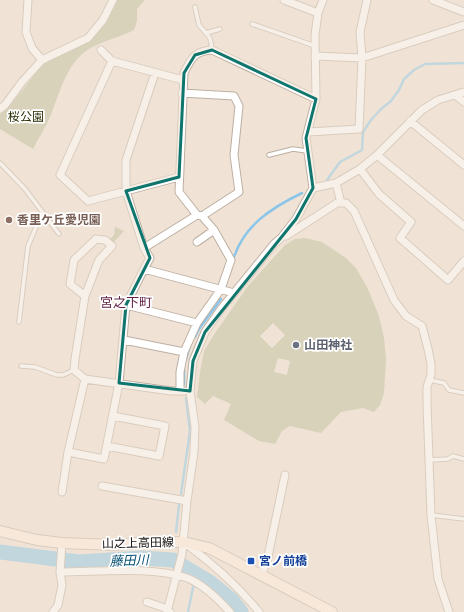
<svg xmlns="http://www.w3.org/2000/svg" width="464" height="612" font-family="'PT Sans','Noto Sans JP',sans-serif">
<rect width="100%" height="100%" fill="#f0e3d5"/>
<path fill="#b9bc97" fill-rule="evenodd" d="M117,0H145L137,9V21L134,30C119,38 100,41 86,51C66,65 59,95 50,117C45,128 38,139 33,149L0,129V114L8,108L44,63L90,41L106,22Z
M115,227L124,231L114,242L110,239L114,235Z
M305,238L322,242L346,258L356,268L367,287L379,316L384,338L386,359L384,393L380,405L374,412L363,408L341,412L321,433L290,426L282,431L275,444L259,441L224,420L231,404L213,396L205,404L197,397L200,372L204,351L215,333L248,286L285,245L295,239ZM273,323L285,335L272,348L260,336ZM278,358L290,361L287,375L274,372Z"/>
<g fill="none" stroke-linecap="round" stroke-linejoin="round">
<path stroke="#8bc5e9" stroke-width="2.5" d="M327,180L340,162L362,150L363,132L371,120L381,109L391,101L399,90L404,79L414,70L425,64L464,63
M233,260C243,226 271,208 302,193
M195,337L199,329L221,299
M186,359L190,346
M184,369V384
M181,494L190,431L186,398
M176,532L179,505
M188,612L196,573"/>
<path stroke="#8bc5e9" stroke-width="15" d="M0,552L79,562L142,558L173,560L211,583L232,600L241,612"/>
<g stroke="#bdb0a3" stroke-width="5.5">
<path id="lane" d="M195,7L199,25L210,38L212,49
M252,24L315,46
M206,33L220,29
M269,155L293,149L307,151
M0,163L25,189L59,234
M19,322L28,246L42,213
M21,366L35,367L57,375H63L74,370
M430,380L444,383L449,390L464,393
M430,460L448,459L453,456L464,459
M431,515L464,519"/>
</g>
<g stroke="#bdb0a3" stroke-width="9">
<path id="street" d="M28,0L26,32L32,48L42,60
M284,0L318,13
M433,0L464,12
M101,50L112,61L183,80
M315,56L362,58L464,25
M112,61L60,175L88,201L179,177
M155,73L126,160V191L144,248L197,215
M455,95L464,102
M0,109L5,105L22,82L42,60L88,38L103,20L113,0
M410,121L464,165
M308,132L359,129L362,58L360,32L367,0
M377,155L464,226
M360,169L379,194L411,222L400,238L448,280L464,261
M336,183L341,203
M313,188L336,183L360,169L377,155L422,110L438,100L464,92
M202,216L197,215L179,192L184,73C191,58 195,51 212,50L316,99
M286,236L337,203H346L354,211L394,300L406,316L422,326L428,349L431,364V375L427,387V404L431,515L438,579L449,612
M197,242L214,230
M144,248L150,258L144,269
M85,296L70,284L74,260L96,239L105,240L112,246L99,260L85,296L75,359L74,370L85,379L171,391H184
M126,305L197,323
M124,340L184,352
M180,391V372L184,352L197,323L221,289L231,260L214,230L202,216L239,192L234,155L239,106L234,96L182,93
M107,446L159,456L165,426L113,416
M68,452L104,459L119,383L126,305L144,269L234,293
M102,486L187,501
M62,492L68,452L85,379
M186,544C213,564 238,586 259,612
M60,572C97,572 152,566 187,578C203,584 219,600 230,612
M261,575L267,561L285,475
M147,602L168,609L170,612
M53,612L58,605L62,585L60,572L62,543
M167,612L182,554L187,501L194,452L195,427L190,391L193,361L205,332L221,309L274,244L281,238L296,219L313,188L306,138L316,99L315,35L318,13L323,0"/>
</g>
<g stroke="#bdb0a3" stroke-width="12">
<path id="secondary" d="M0,531L37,540L62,543L114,545L146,542H183L209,548L332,612"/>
</g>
<use href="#lane" stroke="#fff" stroke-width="3.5"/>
<use href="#street" stroke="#fff" stroke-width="7"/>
<use href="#secondary" stroke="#feede0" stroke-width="10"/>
</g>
<path d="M0 0H464V612H0ZM212,50L316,99L306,138L313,188L296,219L205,332L193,361L190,391L119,383L126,305L150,258L126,191L179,177L184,73L195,55Z" fill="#f0e3d5" fill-opacity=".55" fill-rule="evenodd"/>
<path fill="none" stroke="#0f766e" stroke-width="3" stroke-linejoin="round" d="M212,50L316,99L306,138L313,188L296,219L205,332L193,361L190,391L119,383L126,305L150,258L126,191L179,177L184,73L195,55Z"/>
<circle fill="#8d6e63" stroke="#fff" stroke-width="1.5" cx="9" cy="220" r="4"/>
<circle fill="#6b7280" stroke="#fff" stroke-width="1.5" cx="296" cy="345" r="4"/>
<rect fill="#1a4fb4" stroke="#fff" stroke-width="1.5" x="247" y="557" width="8" height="8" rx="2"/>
<g text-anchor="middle" stroke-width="3.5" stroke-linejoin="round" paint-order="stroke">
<g font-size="12" fill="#2b2c00" stroke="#fff">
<text x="26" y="121">桜公園</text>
</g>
<g font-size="12" font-weight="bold" fill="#785e54" stroke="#fff" text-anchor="start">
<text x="17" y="224">香里ケ丘愛児園</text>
</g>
<g font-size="12" font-weight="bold" fill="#5b616d" stroke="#fff" text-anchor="start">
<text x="304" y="349">山田神社</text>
</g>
<g font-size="12" fill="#100c08" stroke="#fff">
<text transform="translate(138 543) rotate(-1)" y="4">山之上高田線</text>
</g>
<g font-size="12" font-weight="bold" fill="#164399" stroke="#fff" text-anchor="start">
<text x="259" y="565">宮ノ前橋</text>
</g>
<g font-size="13" fill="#612244" stroke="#fff">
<text x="126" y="307">宮之下町</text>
</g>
<g font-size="13" font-style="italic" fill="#055174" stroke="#fff">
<text transform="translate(129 560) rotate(-2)" y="5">藤田川</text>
</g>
</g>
</svg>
